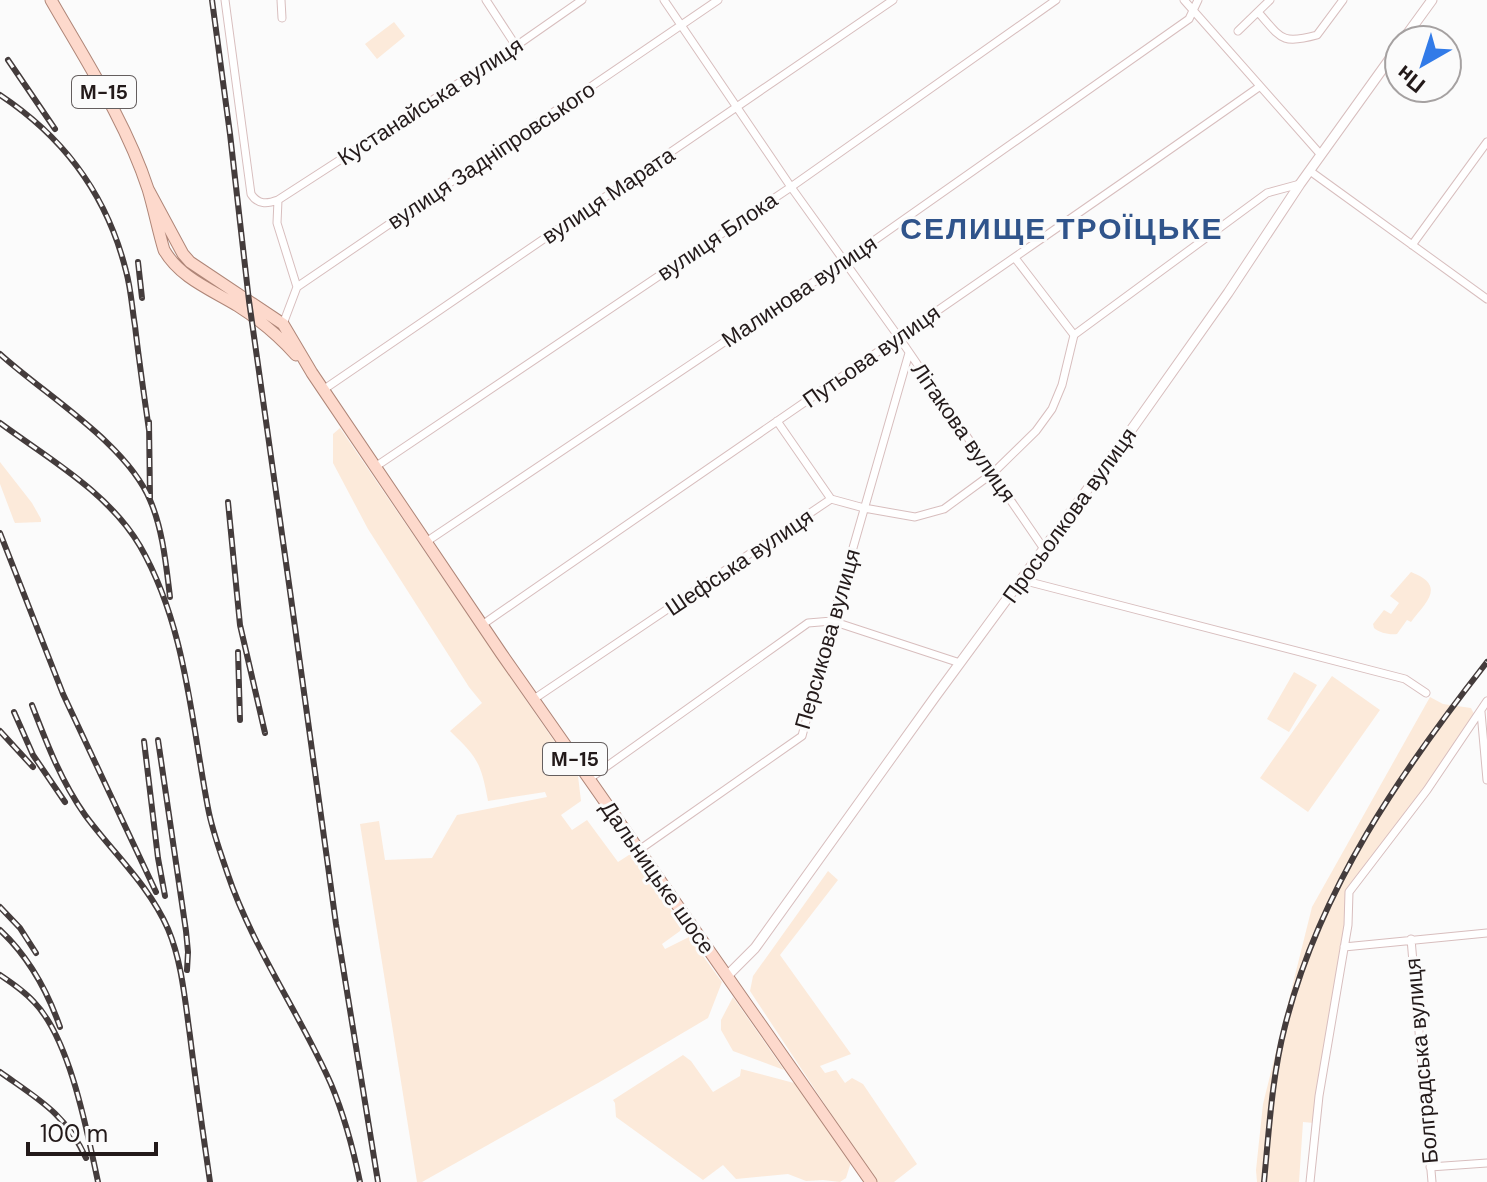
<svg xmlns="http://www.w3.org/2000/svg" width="1487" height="1182" font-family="'DM Sans',sans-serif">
<rect width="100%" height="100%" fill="#fbfbfb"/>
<path fill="#fceada" d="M394,22L405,36L377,59L365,44Z
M340,428L578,776L581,801L561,815L572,830L587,820L618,862L632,853L682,926L680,931L662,944L665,949L689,937L722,982L708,1018L598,1083L422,1182H417L360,824L379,821L385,860L432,858L457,815L547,797L545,792L488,801C481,763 478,758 450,731L482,703L469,687L368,529L333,463V434Z
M0,462L32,503L41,519V522L15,523L14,521L0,484Z
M1411,572C1447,586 1426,602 1411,622L1407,620L1397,634C1389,635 1380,633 1374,628L1373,624L1384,610L1391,614L1399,603L1390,596Z
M1294,672L1317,685L1289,732L1267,719Z
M1332,676L1380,710L1308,812L1260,778Z
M1430,697L1443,704L1471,708L1475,716L1441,766L1348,893V914L1314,1123L1303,1122L1299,1182H1257L1256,1170L1263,1104L1312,907Z
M828,871L838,880L780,955L851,1054L820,1066L825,1073L836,1070L845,1083L852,1078L863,1084L917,1164L894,1182H876L750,991L753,976Z
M733,997L784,1070L733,1051L721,1030V1020Z
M683,1055L691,1061L713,1092L740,1076L741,1069L794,1083L851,1162L846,1178L840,1182L823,1180L806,1181L788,1174L736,1179L723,1165L703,1180L616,1117L615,1103L613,1100Z"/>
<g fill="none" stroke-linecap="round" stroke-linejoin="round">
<g stroke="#d8bebe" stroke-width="9">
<path id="minor" d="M225,0L251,194C258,205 267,204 278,200L277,223L297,287
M281,0L282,18
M486,0L516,46
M664,0L791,187L898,336L1044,549
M1184,0L1321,155
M1258,12C1281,38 1281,45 1317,35L1343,0
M1238,31L1270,0
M1310,171L1487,299
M278,200L516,46L582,0
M1412,245L1487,142
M1015,258L1074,335
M283,324L297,287L718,0
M323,390L893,0
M777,421L831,499
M375,467L791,187L1056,0
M426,542L845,261L1189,19L1198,0
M1022,580L1405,679L1426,693
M482,625C741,445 1002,268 1259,87
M534,699L831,499L864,508L915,517L944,509L993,473L1036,431L1052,409L1062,385L1074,335L1267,193L1300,184
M1481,712L1487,780
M589,779L808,623L832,621L960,663
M639,850L802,736L832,621L909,353
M1411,939L1432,1182
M1344,947L1487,933
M1430,1167L1487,1163
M1310,1182L1319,1096L1348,925L1349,892L1427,790L1487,701"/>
</g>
<g stroke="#d8bebe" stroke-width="11">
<path id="tertiary" d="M1403,40L1432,0
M727,976L755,948L935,697L1134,426L1228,293L1300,184L1399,46"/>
</g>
<g stroke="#af8678" stroke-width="13">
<path id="primary" d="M51,0C86,61 126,122 148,189C154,209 158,230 164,250C180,278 212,290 238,306C260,320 279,336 296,355
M148,189L183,254L190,262L283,324L312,373L501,653L871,1182"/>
</g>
<use href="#minor" stroke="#fff" stroke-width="7"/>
<use href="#tertiary" stroke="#fff" stroke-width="9"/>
<use href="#primary" stroke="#fdd9cc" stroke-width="11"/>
<g stroke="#443c3c" stroke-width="6">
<path id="rail" d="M212,0L230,134L249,301L290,591L336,924L378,1182
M8,60L55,129
M0,95C65,138 107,195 126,271C131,289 132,308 135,326C139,361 144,395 149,430
M138,262L142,298
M0,354C45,395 126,443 150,500C163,530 166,565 170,597
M149,422L150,498
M0,423C49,459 108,492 140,546C186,626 191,720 208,808C212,830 220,851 227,872C252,947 299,1012 331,1084C344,1115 353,1148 360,1182
M228,502L240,625L265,733
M0,533L63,694L156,892
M238,652L240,720
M32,705C47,744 61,781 85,815C113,853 149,885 168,929C182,962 185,1001 190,1036C196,1085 203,1133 210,1182
M14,712L33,755L65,802
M0,731L33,767
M158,740L186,931L188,952L187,970
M144,741L158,858L165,896
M0,907L20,928L36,953
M0,930C29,957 47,990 60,1027
M0,975C12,983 24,991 34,1002C70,1039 87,1131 98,1182
M0,1072C38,1099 66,1114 86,1158
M1264,1182C1269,1130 1272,1076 1285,1026C1320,888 1401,772 1487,662"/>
</g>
<use href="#rail" stroke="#fbfbfb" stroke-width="3" stroke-dasharray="9" stroke-linecap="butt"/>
</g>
<g text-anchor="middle" stroke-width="6" stroke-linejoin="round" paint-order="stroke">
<g fill="#fbfbfb" stroke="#645e5e" stroke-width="2">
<rect x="72" y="76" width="64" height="32" rx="6"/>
<rect x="543" y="743" width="64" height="32" rx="6"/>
</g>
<g font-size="20" font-weight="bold" fill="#231a1a">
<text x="104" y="99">М-15</text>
<text x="575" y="766">М-15</text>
</g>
<g font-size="22" fill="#231a1a" stroke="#fbfbfb">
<text transform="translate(430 101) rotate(-33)" y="8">Кустанайська вулиця</text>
<text transform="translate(491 155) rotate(-34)" y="8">вулиця Задніпровського</text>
<text transform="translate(608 195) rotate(-34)" y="8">вулиця Марата</text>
<text transform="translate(717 236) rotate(-34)" y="8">вулиця Блока</text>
<text transform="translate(799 291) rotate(-34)" y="8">Малинова вулиця</text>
<text transform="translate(871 356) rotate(-35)" y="8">Путьова вулиця</text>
<text transform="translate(964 432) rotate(55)" y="8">Літакова вулиця</text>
<text transform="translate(1069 515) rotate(-54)" y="8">Просьолкова вулиця</text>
<text transform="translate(739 562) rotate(-34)" y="8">Шефська вулиця</text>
<text transform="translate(827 639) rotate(-74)" y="8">Персикова вулиця</text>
<text transform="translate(658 877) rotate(55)" y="8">Дальницьке шосе</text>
<text transform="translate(1421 1061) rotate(-95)" y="8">Болградська вулиця</text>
</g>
<g font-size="30" font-weight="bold" letter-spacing="2" fill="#30548b" stroke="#fbfbfb">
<text x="1062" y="239">СЕЛИЩЕ ТРОЇЦЬКЕ</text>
</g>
</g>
<g transform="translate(1423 64) rotate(219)"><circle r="38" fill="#fbfbfb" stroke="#a5a1a1" stroke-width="2"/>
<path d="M0-6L14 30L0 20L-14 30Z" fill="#327be8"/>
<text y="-12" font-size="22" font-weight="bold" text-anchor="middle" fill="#231a1a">Пн</text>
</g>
<path d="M28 1142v12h128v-12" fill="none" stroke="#231a1a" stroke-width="4"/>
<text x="40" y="1142" font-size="24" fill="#231a1a" stroke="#fbfbfb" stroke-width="6" paint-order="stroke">100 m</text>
</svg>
